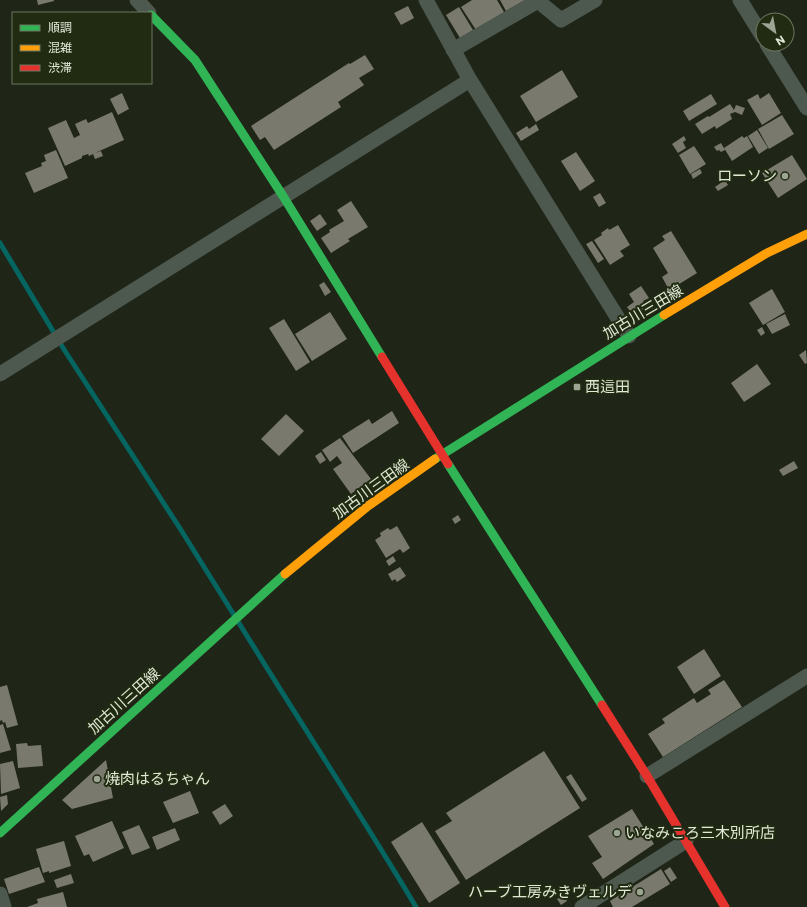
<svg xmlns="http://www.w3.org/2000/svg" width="807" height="907" font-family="Commissioner,'Noto Sans JP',sans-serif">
<rect width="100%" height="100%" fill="#1f2517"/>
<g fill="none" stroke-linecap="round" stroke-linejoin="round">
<path stroke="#056560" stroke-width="5" d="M0,243L65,351L181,530L234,615
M239,623C297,718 359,811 416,907"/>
</g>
<path fill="#797a6d" d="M37,0H54V1L38,5Z
M472,0H497L504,12L476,30L461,7Z
M500,0H525L506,11Z
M408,6L414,18L401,25L394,13Z
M459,7L473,30L460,38L446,15Z
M365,55L374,69L359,78L364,85L338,102L341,107L274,150L265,137L260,140L251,126L349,63L350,64Z
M562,70L578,97L536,122L520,96Z
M122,93L129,109L118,115L110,99Z
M769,93L781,113L762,125L747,100L758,94L760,99Z
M711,94L717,104L689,121L683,111Z
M730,104L734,110L736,105L745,108L742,115L735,112L730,114L732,119L716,129L715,126L702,134L695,124L708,116L709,117Z
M112,112L124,140L95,153L101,151L103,156L95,159L93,154L89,156L88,154L82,156V158L65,166L48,128L66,120L74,138L80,135L75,124L86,119L88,123Z
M782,115L794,134L769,149L758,129Z
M536,124L539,130L521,141L516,133L527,126L529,129Z
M757,130L768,148L759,154L748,136Z
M684,136L686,140L683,142L686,148L678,153L672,144Z
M742,136L744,138L747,136L753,147L732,161L724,148Z
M721,143L725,150L721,152L719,150L717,151L714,147Z
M694,146L706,164L690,174L679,155Z
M56,150L68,178L34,193L25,173L42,166L41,163L46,161L44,155Z
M576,152L595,181L580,191L561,161Z
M792,155L807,179L778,198L762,173Z
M700,169L702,173L693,179L691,174Z
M725,180L728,185L718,191L715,187Z
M600,193L606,203L599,207L593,197Z
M351,201L368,227L348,239L350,241L331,253L321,238L330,232L329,230L344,221L337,210Z
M320,214L327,224L317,231L310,221Z
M618,225L630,245L620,251L624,256L610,265L594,240L602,235L601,233L608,228L609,230Z
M671,231L697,273L676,286L675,284L668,288L662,277L668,273L653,248L665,240L662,236Z
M592,241L604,259L598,263L586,244Z
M324,282L331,292L325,296L319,285Z
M641,286L649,298L643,301L647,307L635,314L634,313L632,314L627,307L634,302L629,294Z
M772,289L785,312L763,325L749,303Z
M330,312L347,339L312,361L295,334Z
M785,314L790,325L772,334L766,324Z
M284,319L310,362L296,371L269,328Z
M762,327L765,333L761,336L757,330Z
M806,350L807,363L805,364L799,355Z
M757,364L771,384L744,402L731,383Z
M392,411L399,423L353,453L342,436L369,419L372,424Z
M286,414L304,431L279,456L261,439Z
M340,438L371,479L351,494L333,469L342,463L337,456L330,462L322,450Z
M321,452L326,460L320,464L315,456Z
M794,461L798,468L783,476L779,470Z
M458,515L461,520L455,524L452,519Z
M397,526L410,548L403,553L400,549L386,558L375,540L381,536L380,533L388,528L390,530Z
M393,556L396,561L389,566L386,561Z
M400,567L406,576L397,582L395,579L392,581L388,574Z
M704,649L721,676L694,694L677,667Z
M724,680L742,707L663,757L648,734L665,723L662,719L694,698L697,703L711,694L708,690Z
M7,685L18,725L7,728L5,722L3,723L2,720L0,721V687Z
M3,724L11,750L0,753V725Z
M27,743L28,746L41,745L43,766L18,768L16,744Z
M544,751L580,808L466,880L435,831L452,821L446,813Z
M106,760L113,798L72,809L62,800Z
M13,761L20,788L1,794L0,764Z
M571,774L587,799L582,802L566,777Z
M190,791L199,813L173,823L163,802Z
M7,795L8,804L1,811L0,797Z
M225,804L233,816L220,825L212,812Z
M632,809L654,844L603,879L592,863L602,857L588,836Z
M112,821L124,848L93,862L89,854L84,856L75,836Z
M422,822L460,883L429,903L391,842Z
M139,825L150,848L132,855L122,832Z
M175,828L180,840L157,850L152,837Z
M64,841L71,866L49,873V871L43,873L36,849Z
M39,867L45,882L9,894L4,879Z
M670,867L677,878L671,882L664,871Z
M661,869L670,884L632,907H613L610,901Z
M71,874L74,883L57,888L54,880Z
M63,892L67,907H27L38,903L37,899Z
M564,895L567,901L561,905L557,899Z"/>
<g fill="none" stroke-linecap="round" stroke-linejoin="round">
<path stroke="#4d584f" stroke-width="15" d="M137,0L149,13
M426,0L470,80L629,336
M740,0L763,37
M767,44L807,108
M453,50L538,1L561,20L595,0
M0,374L470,80
M647,776L807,676
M0,894L4,907
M582,907L686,841"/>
<path stroke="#30b455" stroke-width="9" d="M151,15L195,60L283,196L382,357
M435,459L664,315
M448,464L602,705
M0,833L285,574"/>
<path stroke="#ff9f0a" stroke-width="9" d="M664,315L767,253L807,234
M285,574L368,506L435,459"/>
<path stroke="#e5322d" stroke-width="9" d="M382,357L448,464
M602,705L647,776L725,907"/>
</g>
<g fill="#9ca494" stroke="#202b11" stroke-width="1.5">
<circle cx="785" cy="176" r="4"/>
<rect x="573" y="383" width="8" height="8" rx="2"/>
<circle cx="97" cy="779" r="4"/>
<circle cx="617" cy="833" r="4"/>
<circle cx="640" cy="892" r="4"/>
</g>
<g text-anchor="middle" stroke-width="4" stroke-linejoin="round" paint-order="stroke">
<g font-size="15" fill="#e0e8d7" stroke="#202b11" text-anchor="start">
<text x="777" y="181" text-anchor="end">ローソン</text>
<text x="585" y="392">西這田</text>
<text x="105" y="784">焼肉はるちゃん</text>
<text x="625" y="838">いなみころ三木別所店</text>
<text x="632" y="897" text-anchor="end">ハーブ工房みきヴェルデ</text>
</g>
<g font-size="15" fill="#e0e8d7" stroke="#202b11">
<text transform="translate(643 312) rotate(-31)" y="5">加古川三田線</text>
<text transform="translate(371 489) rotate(-36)" y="5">加古川三田線</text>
<text transform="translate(124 701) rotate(-42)" y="5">加古川三田線</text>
</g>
</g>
<rect x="12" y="12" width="140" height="72" fill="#202b11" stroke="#6d7760"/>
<rect x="20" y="25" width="20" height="6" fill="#30b455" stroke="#6d7760"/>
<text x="48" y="32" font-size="12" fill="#e0e8d7">順調</text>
<rect x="20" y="45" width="20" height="6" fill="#ff9f0a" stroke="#6d7760"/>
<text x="48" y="52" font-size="12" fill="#e0e8d7">混雑</text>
<rect x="20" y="65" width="20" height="6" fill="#e5322d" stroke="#6d7760"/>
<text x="48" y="72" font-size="12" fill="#e0e8d7">渋滞</text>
<g transform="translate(775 32) rotate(148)"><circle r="19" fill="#202b11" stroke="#6d7760"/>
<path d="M0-3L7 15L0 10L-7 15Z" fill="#9ca494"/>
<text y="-6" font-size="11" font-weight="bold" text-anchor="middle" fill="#e0e8d7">N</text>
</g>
</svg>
